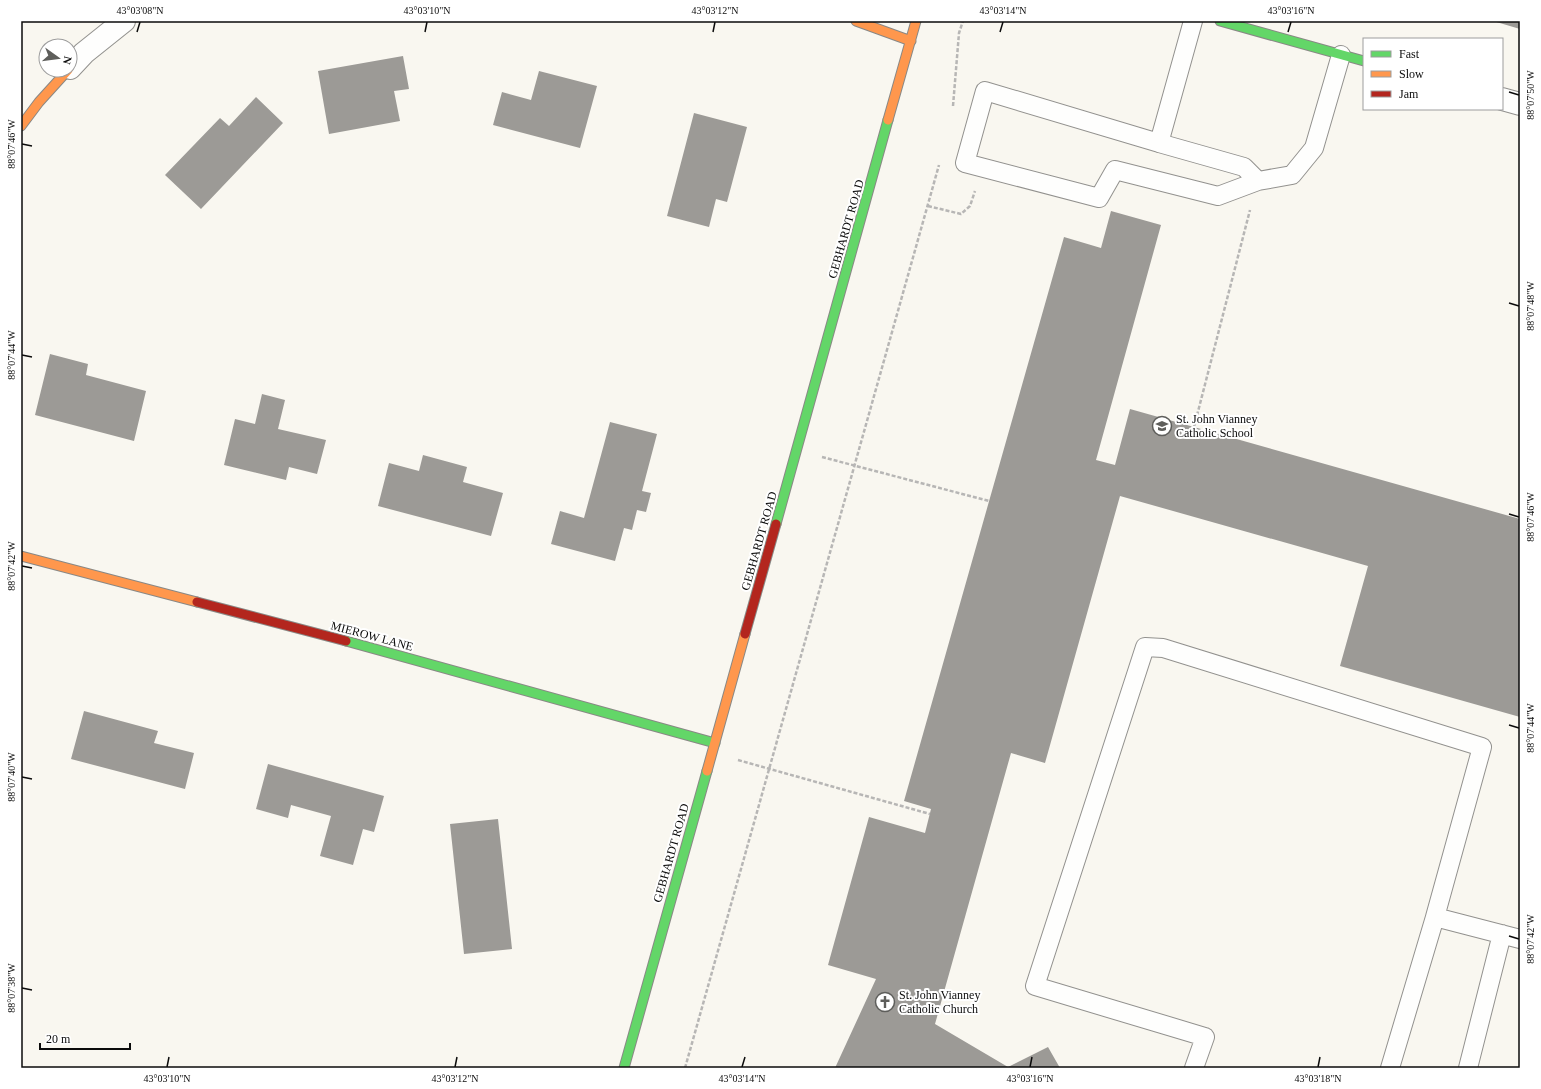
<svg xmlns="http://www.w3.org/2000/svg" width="1541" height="1089" font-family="Georgia,serif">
<rect width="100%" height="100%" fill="#f9f7f0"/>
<path fill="#9c9a96" d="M1493,21H1520V29Z
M403,56L409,89L394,91L400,121L329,134L318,71Z
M539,71L597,86L580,148L493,125L502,92L531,100Z
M256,97L283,123L201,209L165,175L220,118L229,126Z
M694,113L747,127L727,202L716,199L709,227L667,216Z
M1111,211L1161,225L1096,460L1115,465L1130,409L1520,519V717L1340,666L1368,566L1120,496L1045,763L1011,753L935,1024L1008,1067L1048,1047L1060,1068H835L876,979L828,965L869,817L925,833L931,809L904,801L1064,237L1101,248Z
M50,354L88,364L86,375L146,391L134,441L35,415Z
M262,394L285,400L278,429L326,440L317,474L289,467L286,480L224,465L235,419L255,424Z
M610,422L657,434L642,491L651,493L646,512L637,510L632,530L624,528L615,561L551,544L560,511L584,518Z
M423,455L467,467L463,482L503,493L491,536L378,506L389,463L419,471Z
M84,711L158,731L154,743L194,753L185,789L71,759Z
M268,764L384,796L374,832L363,829L353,865L320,856L331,816L291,805L288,818L256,809Z
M498,819L512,949L464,954L450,824Z"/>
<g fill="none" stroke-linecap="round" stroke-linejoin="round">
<g stroke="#92918e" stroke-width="20">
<path id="lane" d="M1193,21L1159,143L985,91L965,163L1099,198L1115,170L1218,196L1258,181L1292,175L1314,148L1341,55
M1159,143L1244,167L1258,181
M1194,1068L1205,1037L1035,986L1145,647L1163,648L1482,747L1435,917
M1390,1068L1435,917L1520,939
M1468,1068L1502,934"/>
</g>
<g stroke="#92918e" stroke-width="24">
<path id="street" d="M70,68L84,53L124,21
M1502,99L1520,104"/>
</g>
<g stroke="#898885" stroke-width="11">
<path id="fast" d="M1220,21L1364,61
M776,524L888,120
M346,641L715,743
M624,1068L707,771"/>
</g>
<g stroke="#898885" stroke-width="11">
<path id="slow" d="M856,21L911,41
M888,120L916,21
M21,126L39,102L68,70
M21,556L197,602
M707,771L745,634"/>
</g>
<g stroke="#898885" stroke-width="11">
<path id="jam" d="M197,602L346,641
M745,634L776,524"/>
</g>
<path stroke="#b7b6b5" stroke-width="2.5" stroke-dasharray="4 2" stroke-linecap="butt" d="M953,106L959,33L963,21
M928,206L961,214L970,206L975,191
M1194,427L1250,210
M822,457L989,501
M738,760L930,814
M685,1068L939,165"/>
<use href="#lane" stroke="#fefefd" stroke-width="18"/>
<use href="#street" stroke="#fefefd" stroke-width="22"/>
<use href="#fast" stroke="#63d668" stroke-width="9"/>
<use href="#slow" stroke="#ff974d" stroke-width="9"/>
<use href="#jam" stroke="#b3261e" stroke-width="9"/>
</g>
<path fill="none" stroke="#0b0b0b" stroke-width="1.5" d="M137,32L140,22M425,32L427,22M713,32L715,22M1000,32L1003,22M1288,32L1291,22M1509,92L1519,95M22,144L32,146M1509,303L1519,306M22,355L32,357M1509,514L1519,517M22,566L32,568M1509,725L1519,728M22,777L32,779M1509,936L1519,939M22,988L32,990M167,1067L169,1057M455,1067L457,1057M742,1067L745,1057M1030,1067L1032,1057M1318,1067L1320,1057"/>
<defs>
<g id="school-ring" transform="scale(1)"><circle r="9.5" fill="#fff" stroke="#5e5e5b" stroke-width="1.5"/><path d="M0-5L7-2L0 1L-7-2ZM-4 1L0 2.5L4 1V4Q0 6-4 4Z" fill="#5e5e5b"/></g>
<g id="church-ring" transform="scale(1)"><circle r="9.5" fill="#fff" stroke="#5e5e5b" stroke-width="1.5"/><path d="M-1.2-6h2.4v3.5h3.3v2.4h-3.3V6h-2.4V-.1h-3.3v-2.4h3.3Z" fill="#5e5e5b"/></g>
</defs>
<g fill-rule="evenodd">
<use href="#school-ring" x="1162" y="426"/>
<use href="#church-ring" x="885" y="1002"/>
</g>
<g text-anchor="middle" stroke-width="4" stroke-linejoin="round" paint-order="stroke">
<g font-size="12" fill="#0b0b0b" stroke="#fff">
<text transform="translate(846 229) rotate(-74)" y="4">GEBHARDT ROAD</text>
<text transform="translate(759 541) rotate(-74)" y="4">GEBHARDT ROAD</text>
<text transform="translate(372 636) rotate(15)" y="4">MIEROW LANE</text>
<text transform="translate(671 853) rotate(-74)" y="4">GEBHARDT ROAD</text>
</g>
<g font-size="12" fill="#0b0b0b" stroke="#fff" text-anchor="start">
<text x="1176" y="423">St. John Vianney<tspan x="1176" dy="14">Catholic School</tspan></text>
<text x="899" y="999">St. John Vianney<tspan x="899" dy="14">Catholic Church</tspan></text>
</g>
</g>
<rect width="1541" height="1089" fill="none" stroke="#ffffff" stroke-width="44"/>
<rect x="1363" y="38" width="140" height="72" fill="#ffffff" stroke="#9d9d9d"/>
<rect x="1371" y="51" width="20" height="6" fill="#63d668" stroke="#9d9d9d"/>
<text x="1399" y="58" font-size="12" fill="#0b0b0b">Fast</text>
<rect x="1371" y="71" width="20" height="6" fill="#ff974d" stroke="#9d9d9d"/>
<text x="1399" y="78" font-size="12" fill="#0b0b0b">Slow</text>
<rect x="1371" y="91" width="20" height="6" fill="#b3261e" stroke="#9d9d9d"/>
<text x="1399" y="98" font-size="12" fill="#0b0b0b">Jam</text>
<g transform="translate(58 58) rotate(104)"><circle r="19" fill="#ffffff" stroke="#9d9d9d"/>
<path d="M0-3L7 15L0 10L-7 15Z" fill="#5e5e5b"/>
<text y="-6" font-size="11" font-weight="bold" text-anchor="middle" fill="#0b0b0b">N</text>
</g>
<path d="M40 1043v6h90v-6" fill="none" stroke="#0b0b0b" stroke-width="2"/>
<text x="46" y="1043" font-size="12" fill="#0b0b0b" stroke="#ffffff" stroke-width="3" paint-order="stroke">20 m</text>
<rect x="22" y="22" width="1497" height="1045" fill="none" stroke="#0b0b0b" stroke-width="1.5"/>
<g font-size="10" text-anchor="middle" fill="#0b0b0b">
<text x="140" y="14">43°03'08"N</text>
<text x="427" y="14">43°03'10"N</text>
<text x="715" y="14">43°03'12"N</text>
<text x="1003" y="14">43°03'14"N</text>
<text x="1291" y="14">43°03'16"N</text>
<text transform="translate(1530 95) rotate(-90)" y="4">88°07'50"W</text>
<text transform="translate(11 144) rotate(-90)" y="4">88°07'46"W</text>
<text transform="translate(1530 306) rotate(-90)" y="4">88°07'48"W</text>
<text transform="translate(11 355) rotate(-90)" y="4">88°07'44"W</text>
<text transform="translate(1530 517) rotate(-90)" y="4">88°07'46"W</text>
<text transform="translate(11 566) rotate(-90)" y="4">88°07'42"W</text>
<text transform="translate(1530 728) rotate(-90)" y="4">88°07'44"W</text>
<text transform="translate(11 777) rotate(-90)" y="4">88°07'40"W</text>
<text transform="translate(1530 939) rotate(-90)" y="4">88°07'42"W</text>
<text transform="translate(11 988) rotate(-90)" y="4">88°07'38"W</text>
<text x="167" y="1082">43°03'10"N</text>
<text x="455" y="1082">43°03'12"N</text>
<text x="742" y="1082">43°03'14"N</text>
<text x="1030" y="1082">43°03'16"N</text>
<text x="1318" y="1082">43°03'18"N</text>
</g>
</svg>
